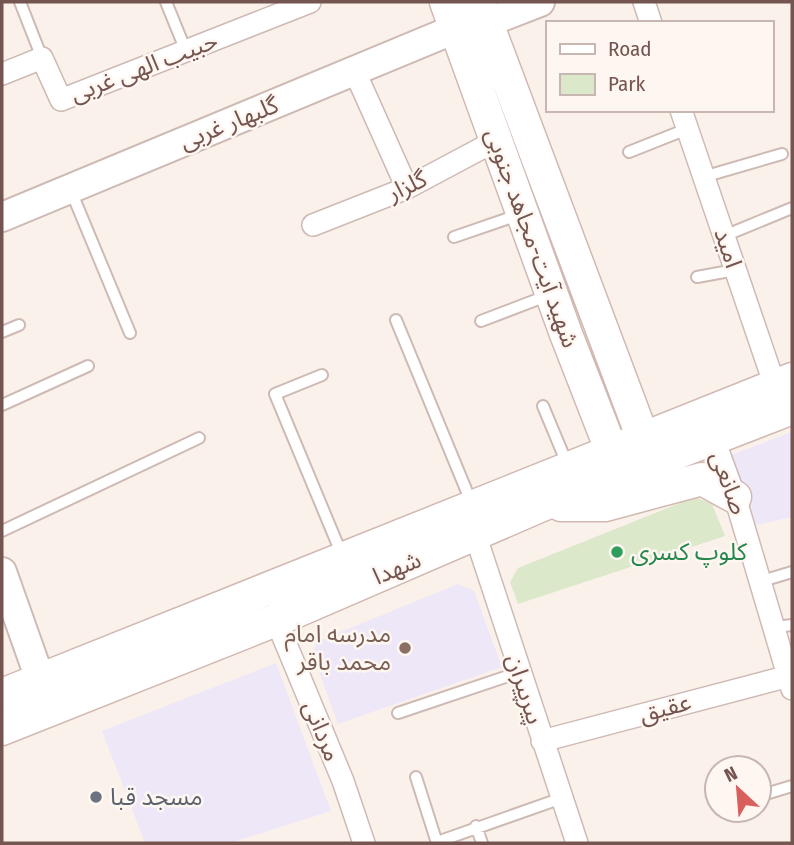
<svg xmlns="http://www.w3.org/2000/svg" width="794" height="845" font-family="'Fira Sans Condensed','Noto Sans Arabic',sans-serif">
<rect width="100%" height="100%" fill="#fbf1eb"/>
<path fill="#eee7f8" d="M792,432V517L752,526L726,457Z
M458,584L474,591L502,667L338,724L313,655L316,642Z
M276,663L331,811L230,843H145L102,731Z"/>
<path fill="#dce8ca" d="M695,497L712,504L725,536L518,604L510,582L518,568Z"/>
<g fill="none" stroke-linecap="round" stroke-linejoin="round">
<g stroke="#cebab4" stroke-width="14">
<path id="service" d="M20,2L42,58
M166,2L186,51
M629,152L687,129
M703,177L782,154
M71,191L130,333
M724,236L792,208
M454,237L518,215
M697,277L735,270
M396,320L472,504
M481,321L549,295
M2,332L19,325
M322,375L275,394L342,555
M2,405L88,366
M543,406L568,466
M2,531L199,438
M762,581L792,572
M776,627L792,625
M398,713L520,672
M416,777L437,843
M759,796L792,786
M476,826L482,843
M437,842L562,798"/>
</g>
<g stroke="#cebab4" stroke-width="24">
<path id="minor" d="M644,2L651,23
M355,72L407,188
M2,74L42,58L61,100L310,2
M681,110L775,386
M313,225L407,188L497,140
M713,437L735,497L792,689
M475,534L577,843
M276,620L343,781L364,843
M542,741L789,676"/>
</g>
<g stroke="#cebab4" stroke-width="32">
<path id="tertiary" d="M486,23L540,2
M2,217L455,29
M2,572L40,679"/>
</g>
<g stroke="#d1b9b2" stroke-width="35">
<path id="secondary" d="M446,2L566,334L619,470
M479,2L650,457
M561,505H605L702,479L735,497
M2,695L792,379
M2,729L276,620L542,505L792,408"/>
</g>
<use href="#service" stroke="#fff" stroke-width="10"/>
<use href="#minor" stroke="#fff" stroke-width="21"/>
<use href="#tertiary" stroke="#fff" stroke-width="28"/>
<use href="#secondary" stroke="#fff" stroke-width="32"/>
</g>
<circle fill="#2e9e5b" stroke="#fef6f1" stroke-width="2.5" cx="617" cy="552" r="7"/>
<circle fill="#8d6e63" stroke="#fef6f1" stroke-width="2.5" cx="405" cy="648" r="7"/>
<circle fill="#6b7280" stroke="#fef6f1" stroke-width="2.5" cx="96" cy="797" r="7"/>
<g text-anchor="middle" stroke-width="5" stroke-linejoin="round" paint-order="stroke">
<g font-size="24" fill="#745550" stroke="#fef6f1">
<text transform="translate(144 67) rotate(-21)" y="8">حبیب الهی غربی</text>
<text transform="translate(229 123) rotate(-22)" y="8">گلبهار غربی</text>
<text transform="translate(407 186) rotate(-25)" y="8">گلزار</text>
<text transform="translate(532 238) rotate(70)" y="8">شهید آیت-مجاهد جنوبی</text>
<text transform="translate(728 248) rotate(71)" y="8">امید</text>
<text transform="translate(729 483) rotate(70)" y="8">صانعی</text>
<text transform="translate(397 568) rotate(-23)" y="8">شهدا</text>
<text transform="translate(525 689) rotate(72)" y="8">پیرپیران</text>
<text transform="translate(665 708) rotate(-15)" y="8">عقیق</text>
<text transform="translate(322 731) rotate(68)" y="8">مردانی</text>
</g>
<g font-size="24" fill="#27864d" stroke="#fef6f1" text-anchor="start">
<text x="631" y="560">کلوپ کسری</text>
</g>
<g font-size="24" fill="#785e54" stroke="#fef6f1" text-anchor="end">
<text x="391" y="642">مدرسه امام<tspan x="391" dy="28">محمد باقر</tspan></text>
</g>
<g font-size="24" fill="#5b616d" stroke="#fef6f1" text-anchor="start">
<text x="110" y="805">مسجد قبا</text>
</g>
</g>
<rect width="794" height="845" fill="none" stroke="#745550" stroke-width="7"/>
<rect x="546" y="21" width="228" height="91" fill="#fef6f1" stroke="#c7b6b1" stroke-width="2"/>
<rect x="560" y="44" width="35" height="10" fill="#ffffff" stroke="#c7b6b1" stroke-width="2"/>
<text x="608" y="56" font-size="21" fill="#745550">Road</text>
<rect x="560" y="74" width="35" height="21" fill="#dce8ca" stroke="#c7b6b1" stroke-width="2"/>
<text x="608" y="91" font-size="21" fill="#745550">Park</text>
<g transform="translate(738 789) rotate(334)"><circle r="33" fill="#fef6f1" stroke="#c7b6b1" stroke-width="2"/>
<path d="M0-5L12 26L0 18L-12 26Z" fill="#d85f5c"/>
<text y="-10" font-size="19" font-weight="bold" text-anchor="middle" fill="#745550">N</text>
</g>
</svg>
